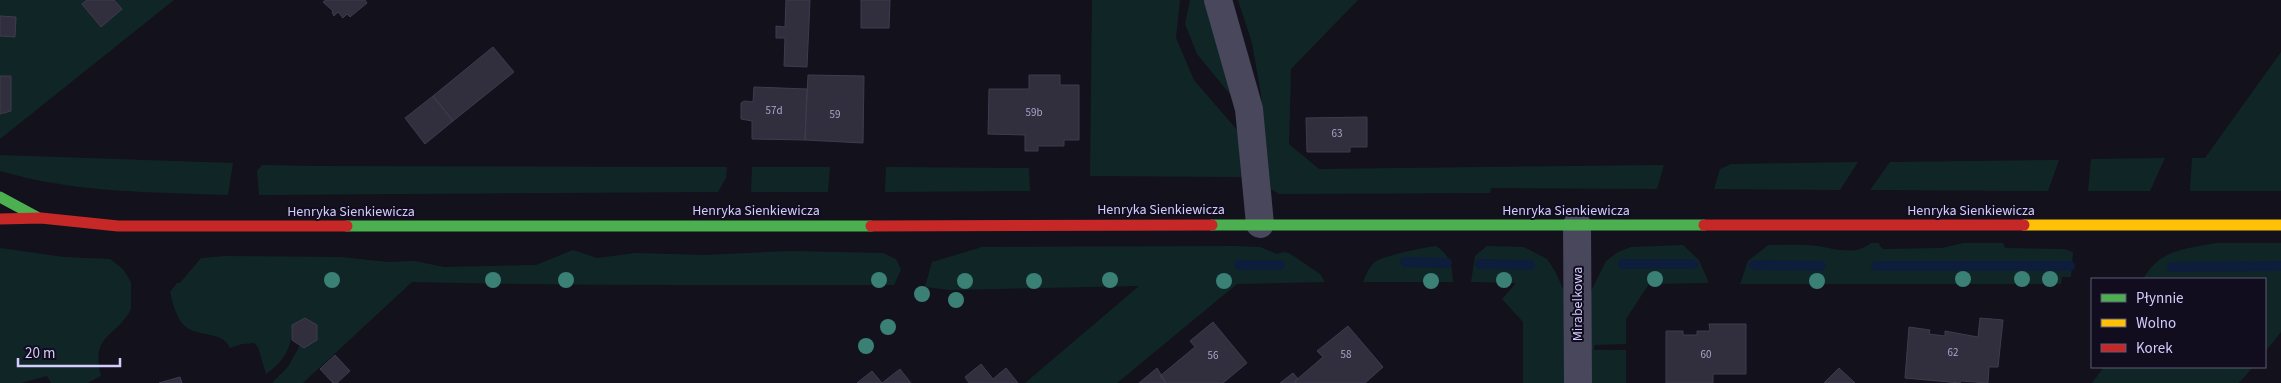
<svg xmlns="http://www.w3.org/2000/svg" width="2281" height="383" font-family="'Source Sans 3',sans-serif">
<rect width="100%" height="100%" fill="#13111b"/>
<path fill="#102626" d="M0,0H174L0,139Z
M1092,0H1180L1176,38L1194,80L1238,131L1241,177L1090,176Z
M1190,0H1213L1234,99L1197,54L1185,24Z
M1238,0H1358L1291,69L1289,144L1319,169L1664,165L1657,189L1491,188L1490,193L1279,194L1271,189L1261,94L1252,43Z
M2281,52V191H2190L2192,158H2205Z
M0,155L233,163L228,195C151,192 75,193 0,171Z
M2165,158L2150,191H2088L2091,159Z
M2059,160L2048,191L1870,190L1890,162Z
M1858,162L1840,190L1714,189L1720,169L1731,164Z
M262,165L316,166L727,167L726,178L718,192L259,195L257,171Z
M752,167H830L828,192H751Z
M886,167L1029,168L1030,191L885,192Z
M1871,243H1879L1880,246L1883,249L1942,248L1963,243H2003L2005,248L2064,249L2073,252L2071,277H2062L2061,284H1740L1748,261L1768,245C1784,245 1802,244 1818,246C1836,249 1856,256 1871,243Z
M2216,243H2281V332L2265,352V279H2143C2160,249 2185,249 2216,243Z
M1683,245L1699,260L1709,283L1649,284L1626,319V344L1594,345V350H1626V383H1587V299L1606,261L1618,252L1631,247Z
M1236,246L1260,247L1277,254L1284,252L1289,253L1320,274L1325,282L1237,284L1117,383H1025L1139,286L950,290L925,287L932,262L982,247Z
M1436,246C1451,256 1452,266 1453,282H1363C1366,275 1369,267 1375,262C1382,256 1426,247 1436,246Z
M1487,246L1524,247L1547,259L1555,271L1568,300L1569,383H1523V322L1502,299L1516,283L1471,282L1475,256Z
M0,248L64,257L110,259L123,269L131,282V309C116,338 90,334 101,376L88,383H51L47,376L21,383H0Z
M573,250L597,258L636,253L706,255L790,251L883,253L896,259L901,270L894,285C733,285 573,286 412,282L303,383H272L288,367L300,345L317,340V325L305,318L292,325C292,347 285,361 266,374L258,347L254,343L242,344L230,348C223,331 199,337 186,327C176,319 173,303 170,292L177,283H180L201,258L226,256L341,257L388,262L415,261L444,267L536,265Z
M2104,367H2253L2239,383H2092Z"/>
<g fill="none" stroke-linecap="round" stroke-linejoin="round">
<path stroke="#0e1d3c" stroke-width="10" d="M1405,262L1447,263
M1480,264L1530,265
M1623,264H1693
M1239,265H1280
M1754,265L1821,266
M1876,266H2070
M2172,267L2281,266"/>
</g>
<path fill="#312f3d" stroke="#3f3b4f" d="M87,0H114L122,9L101,27L82,4Z
M326,0H365L367,3L350,17L347,14L343,18L338,12L334,16L332,12L333,11L323,2Z
M786,0H810L807,67L784,66L785,38H776V26L785,27Z
M861,0H890L889,28H861Z
M0,16L16,17L15,37L0,36Z
M493,47L514,72L453,121L433,96Z
M808,75L864,76L863,143L805,140Z
M1029,75H1060V85H1079V140H1064V146H1038V151H1025V135L988,134L989,89H1029Z
M0,76H11V111L0,114Z
M754,87L807,89L805,140L752,139V121L741,119V103L744,101L753,102Z
M433,96L453,121L425,144L405,118Z
M1367,117V147H1350V152H1307L1306,118Z
M305,318L317,325V340L304,348L292,340V325Z
M1980,318L2003,320L1998,367H1989L1988,383L1961,381L1960,383L1905,378L1909,327L1930,330L1929,334L1945,336V331L1978,337Z
M1213,322L1247,363L1223,383H1166L1160,376L1195,347L1190,341Z
M1709,324H1746V374H1713V383H1666V331H1683V335H1697V331H1710Z
M1348,326L1383,367L1365,383H1296L1295,381L1323,357L1317,351Z
M335,355L350,371L337,383H333L320,369Z
M981,364L993,379L1006,368L1018,383H969L965,377Z
M1157,368L1166,383H1139Z
M1839,368L1855,383H1824Z
M900,369L911,383H882Z
M872,371L882,383H857Z
M1293,373L1298,379L1295,381L1296,383H1280Z
M180,377L182,383H159Z"/>
<g fill="none" stroke-linecap="round" stroke-linejoin="round">
<path stroke="#48475c" stroke-width="28" d="M1218,0L1249,109L1260,224
M1577,225L1578,383"/>
<path stroke="#4caf50" stroke-width="11" d="M0,197L37,217
M1212,225H1704
M347,226H871"/>
<path stroke="#ffc107" stroke-width="11" d="M2024,225H2281"/>
<path stroke="#c62828" stroke-width="11" d="M0,219L41,218L118,226H347
M1704,225H2024
M871,226L1212,225"/>
</g>
<g fill="#3b8074">
<circle cx="1655" cy="279" r="8"/>
<circle cx="1963" cy="279" r="8"/>
<circle cx="2022" cy="279" r="8"/>
<circle cx="2050" cy="279" r="8"/>
<circle cx="332" cy="280" r="8"/>
<circle cx="493" cy="280" r="8"/>
<circle cx="566" cy="280" r="8"/>
<circle cx="879" cy="280" r="8"/>
<circle cx="1110" cy="280" r="8"/>
<circle cx="1504" cy="280" r="8"/>
<circle cx="965" cy="281" r="8"/>
<circle cx="1034" cy="281" r="8"/>
<circle cx="1224" cy="281" r="8"/>
<circle cx="1431" cy="281" r="8"/>
<circle cx="1817" cy="281" r="8"/>
<circle cx="922" cy="294" r="8"/>
<circle cx="956" cy="300" r="8"/>
<circle cx="888" cy="327" r="8"/>
<circle cx="866" cy="346" r="8"/>
</g>
<g text-anchor="middle" stroke-width="4" stroke-linejoin="round" paint-order="stroke">
<g font-size="11" fill="#aaa6cd">
<text x="774" y="114">57d</text>
<text x="1034" y="116">59b</text>
<text x="835" y="118">59</text>
<text x="1337" y="137">63</text>
<text x="1953" y="356">62</text>
<text x="1346" y="358">58</text>
<text x="1706" y="358">60</text>
<text x="1213" y="359">56</text>
</g>
<g font-size="14" fill="#d3cdfd" stroke="#110d1f">
<text x="1161" y="214">Henryka Sienkiewicza</text>
<text x="756" y="215">Henryka Sienkiewicza</text>
<text x="1566" y="215">Henryka Sienkiewicza</text>
<text x="1971" y="215">Henryka Sienkiewicza</text>
<text x="351" y="216">Henryka Sienkiewicza</text>
<text transform="translate(1577 304) rotate(-90)" y="5">Mirabelkowa</text>
</g>
</g>
<rect x="2091" y="278" width="175" height="90" fill="#110d1f" stroke="#5f5a78"/>
<rect x="2101" y="294" width="25" height="8" fill="#4caf50" stroke="#5f5a78"/>
<text x="2136" y="303" font-size="15" fill="#d3cdfd">Płynnie</text>
<rect x="2101" y="319" width="25" height="8" fill="#ffc107" stroke="#5f5a78"/>
<text x="2136" y="328" font-size="15" fill="#d3cdfd">Wolno</text>
<rect x="2101" y="344" width="25" height="8" fill="#c62828" stroke="#5f5a78"/>
<text x="2136" y="353" font-size="15" fill="#d3cdfd">Korek</text>
<path d="M18 358v8h102v-8" fill="none" stroke="#d3cdfd" stroke-width="2.5"/>
<text x="25" y="358" font-size="15" fill="#d3cdfd" stroke="#110d1f" stroke-width="4" paint-order="stroke">20 m</text>
</svg>
